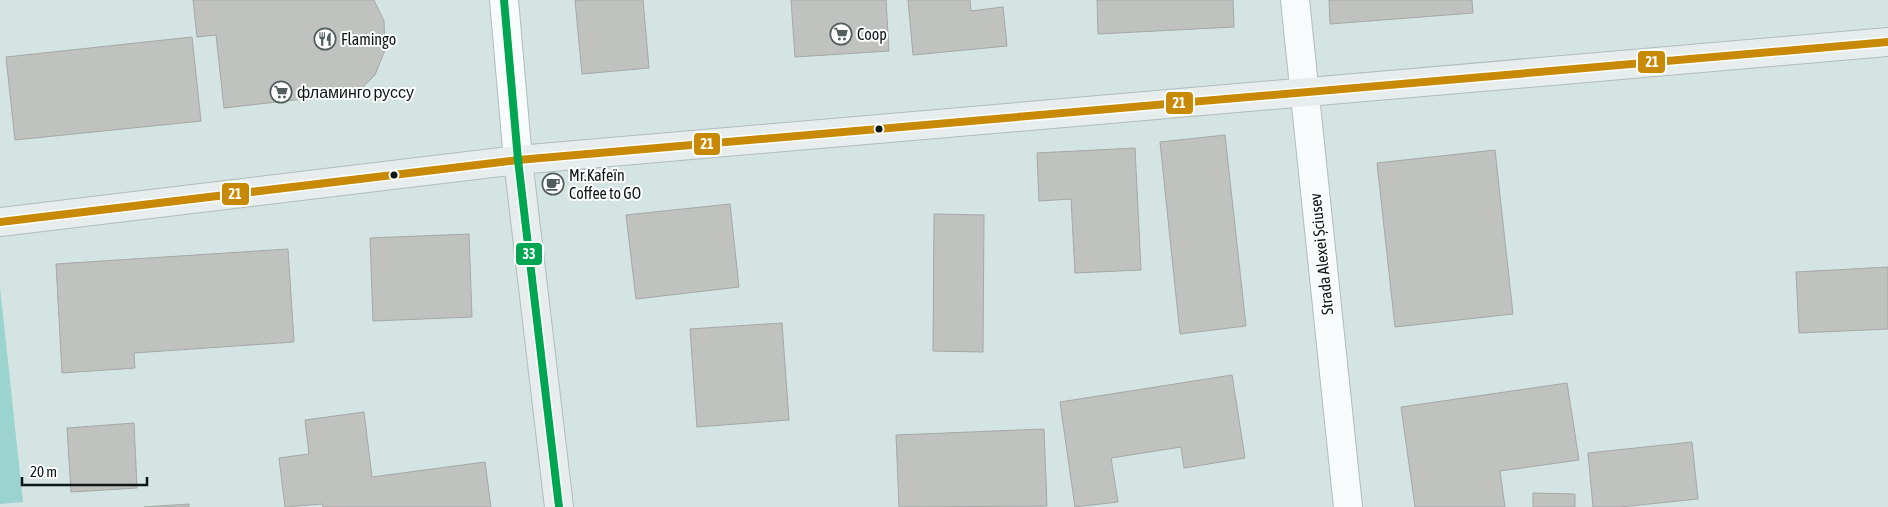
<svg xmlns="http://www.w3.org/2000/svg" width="1888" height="507" font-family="'Asap Condensed',sans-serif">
<rect width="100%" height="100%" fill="#d3e4e2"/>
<path fill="#9bd3ce" d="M0,287L23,502L0,504Z"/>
<path fill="#bfc2bf" stroke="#a5a8a6" d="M193,0H374L384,21L385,50L375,75L357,93L224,108L216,35L197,37Z
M575,0H643L649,68L582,74Z
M791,0H886L889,51L795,57Z
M908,0H970L971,11L1003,7L1007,46L913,55Z
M1097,0H1233L1234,27L1098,34Z
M1329,0H1472L1473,13L1330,24Z
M192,37L201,121L15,140L6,57Z
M1225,135L1246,326L1180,334L1160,142Z
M1135,148L1141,270L1075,273L1071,199L1039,201L1037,153Z
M1495,150L1513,314L1395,327L1377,163Z
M730,204L739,287L636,299L626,215Z
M934,214L984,215L983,352L933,351Z
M469,234L472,317L373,321L370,238Z
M288,249L294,342L134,353L135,368L62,373L56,264Z
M1888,267V329L1799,333L1796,272Z
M782,323L789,420L697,427L690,329Z
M1232,375L1245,458L1184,468L1181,447L1111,458L1118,502L1075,507L1060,402Z
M1567,383L1579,460L1500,471L1505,507H1415L1401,407Z
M364,412L372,477L485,462L491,507H323L322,504L285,507L279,458L309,454L305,420Z
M134,423L137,488L71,492L67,428Z
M1044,429L1047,506L899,507L896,435Z
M1692,442L1698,499L1620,507H1593L1588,453Z
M1533,493L1575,494V507H1533Z
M189,504V507H144Z"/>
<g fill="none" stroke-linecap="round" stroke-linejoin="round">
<g stroke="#afbdbc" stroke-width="30">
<path id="minor" d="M504,0L518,160
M1295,0L1348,507"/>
</g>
<g stroke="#afbdbc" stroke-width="30">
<path id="secondary" d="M518,160L559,507
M0,222L518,160L1888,42"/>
</g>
<use href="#minor" stroke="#f8fbfb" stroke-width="28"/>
<use href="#secondary" stroke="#e7eded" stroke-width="28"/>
<g stroke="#fff" stroke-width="11">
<path id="bus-1" d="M0,222L518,160L1888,42"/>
</g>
<g stroke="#fff" stroke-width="11">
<path id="bus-2" d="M504,0L518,160L559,507"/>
</g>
<use href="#bus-1" stroke="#c88904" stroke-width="8"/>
<use href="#bus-2" stroke="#00a651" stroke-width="8"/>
</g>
<defs>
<g id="supermarket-ring" transform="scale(1.125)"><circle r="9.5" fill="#fff" stroke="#515e5d" stroke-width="1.5"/><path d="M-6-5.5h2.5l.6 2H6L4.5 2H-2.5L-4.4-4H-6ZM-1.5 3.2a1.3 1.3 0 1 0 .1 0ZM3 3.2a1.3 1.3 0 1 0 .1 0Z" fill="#515e5d"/></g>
<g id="restaurant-ring" transform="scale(1.125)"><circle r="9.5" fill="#fff" stroke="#515e5d" stroke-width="1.5"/><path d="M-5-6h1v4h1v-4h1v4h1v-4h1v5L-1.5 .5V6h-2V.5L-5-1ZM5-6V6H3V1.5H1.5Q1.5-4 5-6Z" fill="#515e5d"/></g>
<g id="cafe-ring" transform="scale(1.125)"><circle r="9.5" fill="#fff" stroke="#515e5d" stroke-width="1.5"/><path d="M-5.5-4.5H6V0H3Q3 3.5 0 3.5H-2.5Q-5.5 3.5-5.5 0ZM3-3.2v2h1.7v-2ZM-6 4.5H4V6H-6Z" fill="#515e5d"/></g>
</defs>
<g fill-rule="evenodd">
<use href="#supermarket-ring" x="841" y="34"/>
<use href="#restaurant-ring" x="325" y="39"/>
<use href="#supermarket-ring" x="281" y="92"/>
<use href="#cafe-ring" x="553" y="184"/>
</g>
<g fill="#0b1615" stroke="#fff" stroke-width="2">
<circle cx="879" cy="129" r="4.5"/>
<circle cx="394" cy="175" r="4.5"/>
</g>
<g text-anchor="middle" stroke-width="4" stroke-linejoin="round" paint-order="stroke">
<g font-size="16" fill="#0b1615" stroke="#fff" text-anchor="start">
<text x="857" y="40">Coop</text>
<text x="341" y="45">Flamingo</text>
<text x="297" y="98">фламинго руссу</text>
<text x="569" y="181">Mr.Kafeïn<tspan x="569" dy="18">Coffee to GO</tspan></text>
</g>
<g font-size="16" fill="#0b1615" stroke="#fff">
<text transform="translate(1321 254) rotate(-96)" y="6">Strada Alexei Șciusev</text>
</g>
</g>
<g stroke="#fff" stroke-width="2">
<rect x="1637" y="50" width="29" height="24" rx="5" fill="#c88904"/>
<rect x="1165" y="91" width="29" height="24" rx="5" fill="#c88904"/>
<rect x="693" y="132" width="28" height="24" rx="5" fill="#c88904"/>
<rect x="221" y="182" width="29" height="24" rx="5" fill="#c88904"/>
<rect x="515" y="242" width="28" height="24" rx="5" fill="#00a651"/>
</g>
<g font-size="14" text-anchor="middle" font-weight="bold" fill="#fff">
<text x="1652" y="67">21</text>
<text x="1179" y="108">21</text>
<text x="707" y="149">21</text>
<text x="235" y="199">21</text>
<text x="529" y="259">33</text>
</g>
<path d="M22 477v8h125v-8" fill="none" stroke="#0b1615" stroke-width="2.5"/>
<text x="30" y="477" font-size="15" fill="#0b1615" stroke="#ffffff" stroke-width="4" paint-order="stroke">20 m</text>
</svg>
